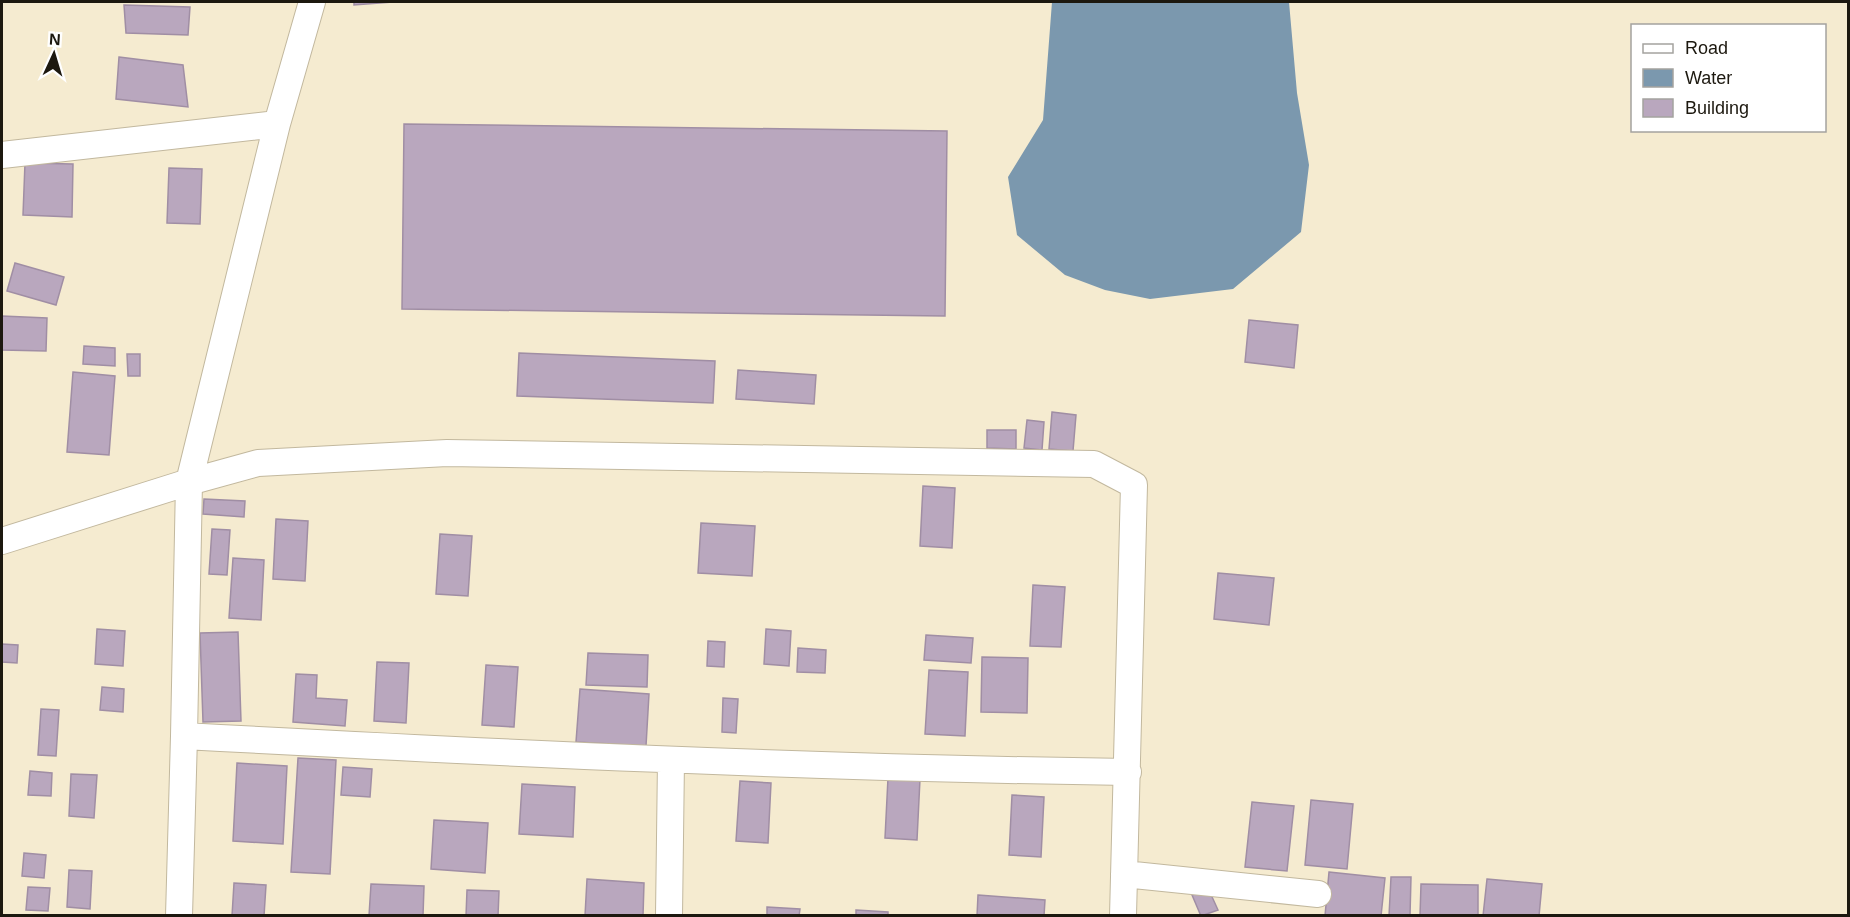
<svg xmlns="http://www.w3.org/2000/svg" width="1850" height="917" font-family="Arial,sans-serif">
<rect width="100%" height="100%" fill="#f5ebd0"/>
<path fill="#7b98ae" d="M1052,2H1289L1297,93L1309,165L1301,232L1233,289L1150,299L1105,290L1065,275L1017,235L1008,177L1043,120Z"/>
<path fill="#b9a7be" stroke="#a08ea4" stroke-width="1.5" d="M354,2H393L354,5Z
M124,5L190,7L188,35L126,33Z
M119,57L183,65L188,107L116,99Z
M404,124L947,131L945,316L402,309Z
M25,163L73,164L72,217L23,215Z
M169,168L202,169L200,224L167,223Z
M15,263L64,277L56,305L7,291Z
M2,316L47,318L46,351L2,350Z
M1249,320L1298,325L1294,368L1245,362Z
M84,346L115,348V366L83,364Z
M519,353L715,361L713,403L517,396Z
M127,354H140V376H128Z
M738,370L816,375L814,404L736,399Z
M73,372L115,376L109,455L67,452Z
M1052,412L1076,415L1073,451L1049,449Z
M1027,420L1044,422L1042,450L1024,448Z
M987,430H1016V449L987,448Z
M923,486L955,488L952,548L920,546Z
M204,499L245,501L244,517L203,514Z
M276,519L308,521L305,581L273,579Z
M701,523L755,526L752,576L698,573Z
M212,529L230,530L227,575L209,574Z
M440,534L472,536L468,596L436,594Z
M233,558L264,560L261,620L229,618Z
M1218,573L1274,578L1269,625L1214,619Z
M1033,585L1065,587L1061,647L1030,646Z
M97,629L125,631L123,666L95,664Z
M766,629L791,631L789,666L764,664Z
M238,632L241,721L203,722L200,633Z
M926,635L973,638L971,663L924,660Z
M708,641L725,642L724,667L707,666Z
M2,644L18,645L17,663L2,662Z
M798,648L826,650L825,673L797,672Z
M588,653L648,655L647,687L586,685Z
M982,657L1028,658L1027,713L981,712Z
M377,662L409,663L406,723L374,721Z
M486,665L518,667L514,727L482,725Z
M929,670L968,672L965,736L925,734Z
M296,674L317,675L316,698L347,700L345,726L293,722Z
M102,687L124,689L123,712L100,710Z
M580,689L649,694L646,746L576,742Z
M723,698L738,699L736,733L722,732Z
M41,709L59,710L56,756L38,755Z
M298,758L336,760L330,874L291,872Z
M237,763L287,766L283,844L233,841Z
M343,767L372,769L370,797L341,795Z
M30,771L52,773L51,796L28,795Z
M71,774L97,775L94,818L69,816Z
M888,778L920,779L917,840L885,838Z
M740,781L771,783L768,843L736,841Z
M522,784L575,787L573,837L519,834Z
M1012,795L1044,797L1041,857L1009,855Z
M1311,800L1353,804L1347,869L1305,865Z
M1252,802L1294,806L1287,871L1245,867Z
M434,820L488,823L485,873L431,869Z
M24,853L46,855L44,878L22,876Z
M69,870L92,871L90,909L67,907Z
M1329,872L1385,878L1381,916H1325Z
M1391,877H1411L1410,916H1389Z
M587,879L644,883L643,916H585Z
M1487,879L1542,884L1539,916H1483Z
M234,883L266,885L264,916H232Z
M371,884L424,886L423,916H369Z
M1421,884L1478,885V916H1420Z
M28,887L50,888L48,911L26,910Z
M1208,888L1218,910L1201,916L1192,895Z
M467,890L499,891L498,916H466Z
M978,895L1045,900L1044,916H977Z
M767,907L800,909L799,916H767Z
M856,910L888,912V916H856Z"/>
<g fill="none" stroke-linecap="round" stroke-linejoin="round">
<g stroke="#c2b89e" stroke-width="28">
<path id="street" d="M312,2L277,124L189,482L184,736C498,753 813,768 1128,772
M2,155L277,124
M2,541L189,482L258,463L447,453L1094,464L1134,485L1123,916
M1124,874L1318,894
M179,916L184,736
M669,916L671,760"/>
</g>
<use href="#street" stroke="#fff" stroke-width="26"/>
</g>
<rect width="1850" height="917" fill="none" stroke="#1c180f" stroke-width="6"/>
<rect x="1631" y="24" width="195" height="108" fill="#ffffff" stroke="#a4a39f" stroke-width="1.5"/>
<rect x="1643" y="44" width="30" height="9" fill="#ffffff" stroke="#a4a39f" stroke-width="1.5"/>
<text x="1685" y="54" font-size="18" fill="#1c180f">Road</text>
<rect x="1643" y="69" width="30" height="18" fill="#7b98ae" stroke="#a4a39f" stroke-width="1.5"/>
<text x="1685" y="84" font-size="18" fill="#1c180f">Water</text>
<rect x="1643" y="99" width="30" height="18" fill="#b9a7be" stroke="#a4a39f" stroke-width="1.5"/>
<text x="1685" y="114" font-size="18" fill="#1c180f">Building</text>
<g transform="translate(54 54) rotate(4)" stroke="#ffffff" stroke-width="4.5" paint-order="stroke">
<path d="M0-4.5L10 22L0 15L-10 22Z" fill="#1c180f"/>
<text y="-9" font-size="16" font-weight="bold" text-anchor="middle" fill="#1c180f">N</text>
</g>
</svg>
